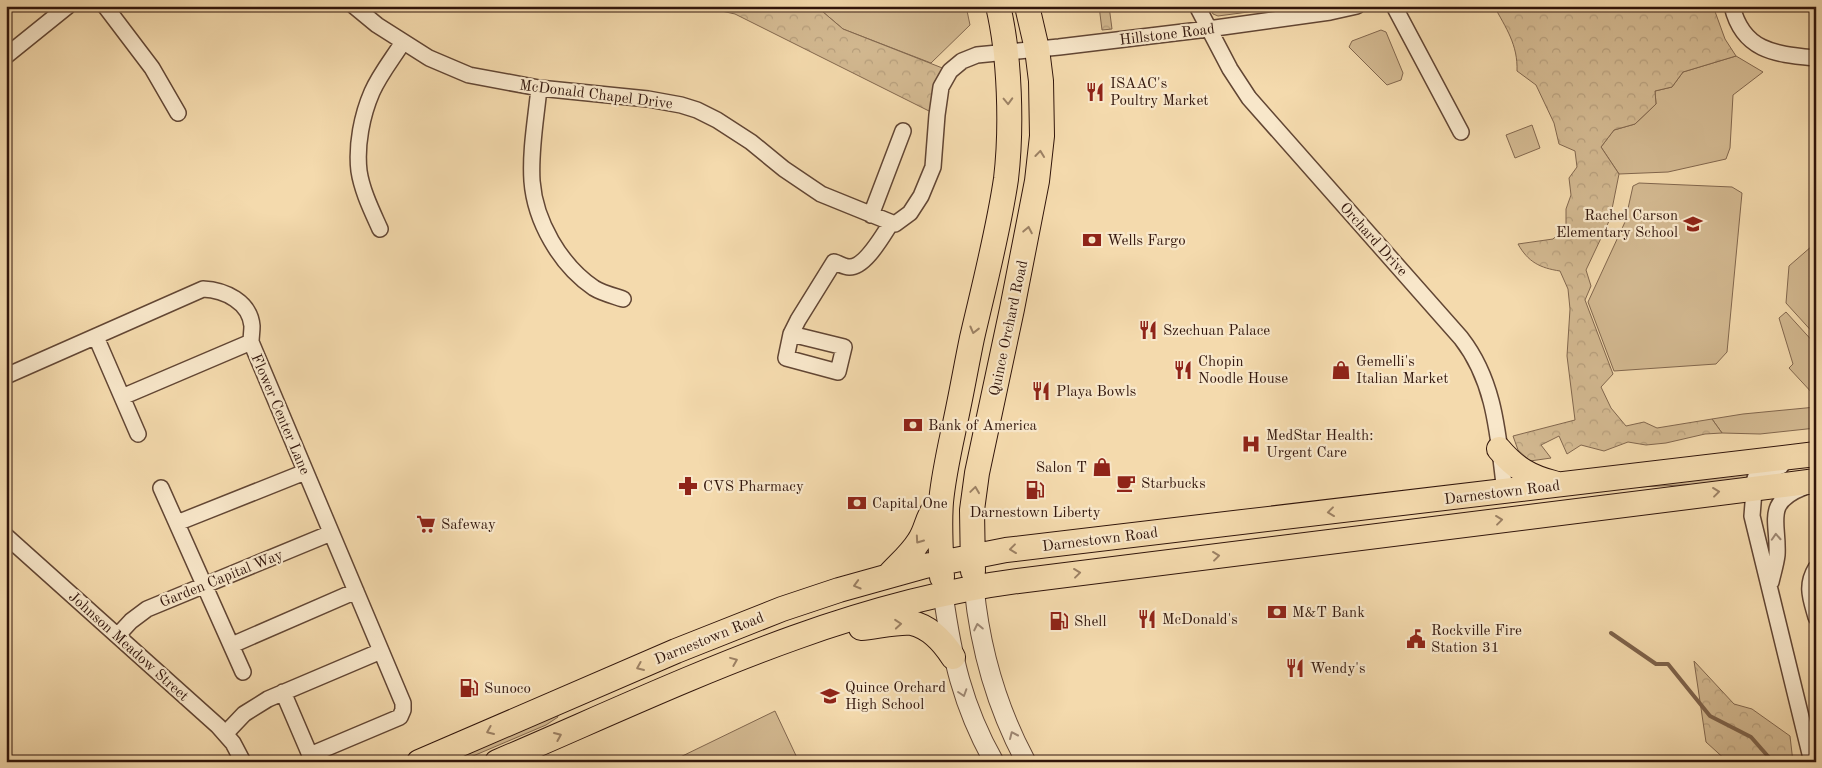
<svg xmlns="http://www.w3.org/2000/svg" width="1822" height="768" font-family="'Old Standard TT',serif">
<defs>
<pattern id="forest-crowns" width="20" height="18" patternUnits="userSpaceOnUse" patternTransform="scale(1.25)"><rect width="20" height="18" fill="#d3b991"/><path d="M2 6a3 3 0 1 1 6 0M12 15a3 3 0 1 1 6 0" fill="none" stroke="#b69e7c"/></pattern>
</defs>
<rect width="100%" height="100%" fill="#f4daad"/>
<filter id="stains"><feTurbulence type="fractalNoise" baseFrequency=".004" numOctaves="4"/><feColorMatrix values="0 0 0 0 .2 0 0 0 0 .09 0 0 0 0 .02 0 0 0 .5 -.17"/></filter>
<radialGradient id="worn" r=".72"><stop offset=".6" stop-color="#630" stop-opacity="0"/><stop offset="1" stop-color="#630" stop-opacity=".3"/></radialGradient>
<path fill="#d3b991" stroke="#82674e" d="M816,6H966L970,25L931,63L843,29Z
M1209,6H1294L1218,16L1213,14Z
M1381,30L1386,32L1403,73L1401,80L1387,85L1349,47L1352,41Z
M1736,56L1763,72L1733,95L1730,148L1726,159L1668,172L1619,174L1601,147L1614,130L1635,124L1656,104L1655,91L1672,87L1683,72Z
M1532,125L1540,148L1515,158L1506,135Z
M1639,183L1732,187L1742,193L1727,352L1716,364L1614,371L1588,302L1625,222L1633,186Z
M1812,246L1816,251V336L1786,303L1789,266Z
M1786,312L1816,345V393L1814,395L1789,368L1793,364L1779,318Z
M1816,407V428L1760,434L1722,433L1712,419L1743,414Z
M1751,470L1746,482L1639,487Z
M775,711L799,762H670Z
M557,715L558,717L546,725L459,762H443Z"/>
<path fill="url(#forest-crowns)" stroke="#82674e" d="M699,6H816L843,29L950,71L937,115L735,14Z
M1099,6H1109L1112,29L1102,30Z
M1494,6H1713L1725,39L1736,56L1683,72L1672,87L1655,91L1656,104L1635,124L1614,130L1601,147L1619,174L1610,219L1586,270L1591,286L1585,300L1613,374L1601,387L1611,408L1626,426L1644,422L1657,428L1712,419L1722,433L1705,434L1666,443L1646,445L1628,442L1604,451L1581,445L1567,454L1559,436L1541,445L1551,458L1530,461L1518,450L1513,436L1575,420L1567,356L1570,309L1568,289L1560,271C1540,268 1528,262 1518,244L1553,239L1566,226V209L1571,195L1569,178L1577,167L1575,151L1559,144L1554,123L1536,85L1517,71C1518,45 1506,28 1494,6Z
M1694,661L1734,704L1752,709L1790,736L1793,762H1728L1706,742Z"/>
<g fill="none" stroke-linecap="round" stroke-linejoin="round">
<path stroke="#7e634b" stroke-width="4" d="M1611,633L1656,664H1668L1710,716L1751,737L1773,762"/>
<g stroke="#624634" stroke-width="18">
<path id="minor" d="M105,6L152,68L178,113
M354,6L377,25L429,58L469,75L539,88L648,99L681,105L697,110L717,120L751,142L784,169L821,194L895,224L910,213L921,196L933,167L937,115L941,87L950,71L962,61L977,55L1059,47L1208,29L1330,12L1357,6
M1197,6L1230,69L1249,98L1461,338C1496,383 1498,437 1505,492
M1394,6L1461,132
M1732,6C1743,52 1776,54 1816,58
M6,56L68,6
M539,88C536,119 530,150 532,181C535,221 560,265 594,288C602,293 614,296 623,299
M871,215L903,131
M380,229C372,211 362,191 359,171C356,145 362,115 372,92C380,74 393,58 403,42
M791,334L844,347L838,372L786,358L791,334L798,320L834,262C838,263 844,267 849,267C865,268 883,235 891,223
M96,337L138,434
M6,376L203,289C225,290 250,302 252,326C252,332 251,337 251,342L403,703V710L400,717L310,755L283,692
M122,397L251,342
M1781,466L1764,472L1755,478L1752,516L1812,762
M161,488L243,672
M177,523L305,472
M6,536L218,726L233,743L243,762
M1816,568C1805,586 1811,599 1816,617
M1771,582C1773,573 1776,564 1777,555C1779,522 1763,503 1804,487
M118,635L131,621L147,609L331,533
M232,645L356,591
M225,734L244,714L268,699L381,651"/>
</g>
<g stroke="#624634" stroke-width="21">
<path id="tertiary" d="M974,587C980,648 997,708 1026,762
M943,594C952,657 962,705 994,762"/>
</g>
<g stroke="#31150b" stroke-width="26">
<path id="primary" d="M1499,449C1515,468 1530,477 1554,483
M973,571L972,510L977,473L1012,309L1037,181L1042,136L1041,81L1037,49L1027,6
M889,575C899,564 911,554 919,541C927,530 927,515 937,505
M942,577C941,552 939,527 941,502C944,470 952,439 958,409C963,385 967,362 972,338C984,286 998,233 1006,179C1012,128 1010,56 998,6
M861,628C875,627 900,621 912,623C930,627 944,643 953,657
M419,762L676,651L782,609L839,590L925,566L1006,550L1816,454
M497,762C666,690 834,605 1018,581L1816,481"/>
</g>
<use href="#minor" stroke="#f8e7ca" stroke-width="15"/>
<use href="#tertiary" stroke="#f8e7ca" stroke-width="19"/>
<use href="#primary" stroke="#f4daad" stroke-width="24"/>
</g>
<defs><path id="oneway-chevron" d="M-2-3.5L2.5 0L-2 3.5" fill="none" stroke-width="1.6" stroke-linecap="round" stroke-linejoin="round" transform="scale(1.25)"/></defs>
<g stroke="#9c8164">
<use href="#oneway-chevron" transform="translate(1008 101) rotate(88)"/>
<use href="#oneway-chevron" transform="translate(1040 154) rotate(-84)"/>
<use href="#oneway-chevron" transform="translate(1028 230) rotate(-79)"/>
<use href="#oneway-chevron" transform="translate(974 330) rotate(104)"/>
<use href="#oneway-chevron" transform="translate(975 490) rotate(-82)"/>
<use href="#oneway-chevron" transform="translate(1716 492) rotate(-7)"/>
<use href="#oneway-chevron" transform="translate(1331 512) rotate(173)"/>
<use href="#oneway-chevron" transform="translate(1499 520) rotate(-7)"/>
<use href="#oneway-chevron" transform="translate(919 540) rotate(125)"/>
<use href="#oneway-chevron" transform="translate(1013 549) rotate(173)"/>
<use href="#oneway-chevron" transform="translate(1216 556) rotate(-7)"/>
<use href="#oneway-chevron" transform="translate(1077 573) rotate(-7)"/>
<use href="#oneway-chevron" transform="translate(857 585) rotate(164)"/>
<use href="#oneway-chevron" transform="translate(898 624) rotate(-5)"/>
<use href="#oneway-chevron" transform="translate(734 661) rotate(-22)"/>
<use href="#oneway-chevron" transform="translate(640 667) rotate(157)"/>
<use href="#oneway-chevron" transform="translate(490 731) rotate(157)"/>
<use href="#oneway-chevron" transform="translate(558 736) rotate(-23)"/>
</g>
<g stroke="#9e8874">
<use href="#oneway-chevron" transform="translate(1776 537) rotate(-93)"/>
<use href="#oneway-chevron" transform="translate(978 627) rotate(-102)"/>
<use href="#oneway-chevron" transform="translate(963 693) rotate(72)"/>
<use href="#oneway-chevron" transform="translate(1013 735) rotate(-114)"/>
</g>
<defs>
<g id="restaurant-bare" transform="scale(1.5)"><path d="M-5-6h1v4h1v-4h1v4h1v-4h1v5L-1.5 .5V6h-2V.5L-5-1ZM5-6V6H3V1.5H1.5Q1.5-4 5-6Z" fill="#8f2418" stroke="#f8e7ca" stroke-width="2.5" paint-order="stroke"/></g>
<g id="school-bare" transform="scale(1.5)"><path d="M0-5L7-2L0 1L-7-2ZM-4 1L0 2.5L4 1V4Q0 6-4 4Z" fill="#8f2418" stroke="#f8e7ca" stroke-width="2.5" paint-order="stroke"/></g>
<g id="bank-bare" transform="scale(1.5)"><path d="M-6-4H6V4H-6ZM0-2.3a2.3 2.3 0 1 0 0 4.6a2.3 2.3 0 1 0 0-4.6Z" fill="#8f2418" stroke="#f8e7ca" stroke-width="2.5" paint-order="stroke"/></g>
<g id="shop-bare" transform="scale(1.5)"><path d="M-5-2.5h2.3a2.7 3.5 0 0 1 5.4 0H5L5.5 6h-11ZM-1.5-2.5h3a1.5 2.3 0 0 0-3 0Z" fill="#8f2418" stroke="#f8e7ca" stroke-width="2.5" paint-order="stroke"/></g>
<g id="hospital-bare" transform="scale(1.5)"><path d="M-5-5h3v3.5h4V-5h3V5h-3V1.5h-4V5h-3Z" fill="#8f2418" stroke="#f8e7ca" stroke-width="2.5" paint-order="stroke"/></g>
<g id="cafe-bare" transform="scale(1.5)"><path d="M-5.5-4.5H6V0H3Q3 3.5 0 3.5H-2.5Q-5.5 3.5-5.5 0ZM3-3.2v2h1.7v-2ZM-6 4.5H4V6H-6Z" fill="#8f2418" stroke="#f8e7ca" stroke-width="2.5" paint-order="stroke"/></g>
<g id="pharmacy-bare" transform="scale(1.5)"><path d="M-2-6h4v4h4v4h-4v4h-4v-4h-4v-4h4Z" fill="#8f2418" stroke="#f8e7ca" stroke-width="2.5" paint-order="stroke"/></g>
<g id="fuel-bare" transform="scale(1.5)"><path d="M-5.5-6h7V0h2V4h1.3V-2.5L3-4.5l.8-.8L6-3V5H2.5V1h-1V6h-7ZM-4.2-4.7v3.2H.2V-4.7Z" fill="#8f2418" stroke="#f8e7ca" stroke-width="2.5" paint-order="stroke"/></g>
<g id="supermarket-bare" transform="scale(1.5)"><path d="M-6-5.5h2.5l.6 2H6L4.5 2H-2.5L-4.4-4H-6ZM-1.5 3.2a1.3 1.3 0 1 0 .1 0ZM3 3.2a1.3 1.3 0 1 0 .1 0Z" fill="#8f2418" stroke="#f8e7ca" stroke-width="2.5" paint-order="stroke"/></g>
<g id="civic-bare" transform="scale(1.5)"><path d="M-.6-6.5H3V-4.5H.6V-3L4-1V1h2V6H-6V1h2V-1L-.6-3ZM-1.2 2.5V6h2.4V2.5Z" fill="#8f2418" stroke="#f8e7ca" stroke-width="2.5" paint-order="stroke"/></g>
</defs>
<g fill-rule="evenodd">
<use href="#restaurant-bare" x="1095" y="92"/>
<use href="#school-bare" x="1693" y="224"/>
<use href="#bank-bare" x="1092" y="240"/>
<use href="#restaurant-bare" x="1148" y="330"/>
<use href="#restaurant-bare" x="1183" y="370"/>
<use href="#shop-bare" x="1341" y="370"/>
<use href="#restaurant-bare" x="1041" y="391"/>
<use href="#bank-bare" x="913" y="425"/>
<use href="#hospital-bare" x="1251" y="444"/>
<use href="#shop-bare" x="1102" y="467"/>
<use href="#cafe-bare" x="1126" y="483"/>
<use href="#pharmacy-bare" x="688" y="486"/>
<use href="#fuel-bare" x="1035" y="490"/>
<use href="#bank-bare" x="857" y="503"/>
<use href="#supermarket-bare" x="426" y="524"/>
<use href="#bank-bare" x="1277" y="612"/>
<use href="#restaurant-bare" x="1147" y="619"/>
<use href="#fuel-bare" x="1059" y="621"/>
<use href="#civic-bare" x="1416" y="639"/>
<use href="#restaurant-bare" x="1295" y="668"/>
<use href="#fuel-bare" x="469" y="688"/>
<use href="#school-bare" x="830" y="696"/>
</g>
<g text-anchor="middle" stroke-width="4.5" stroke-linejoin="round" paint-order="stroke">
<g font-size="15" fill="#31150b" stroke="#f8e7ca">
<text transform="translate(1167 34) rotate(-7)" y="5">Hillstone Road</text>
<text transform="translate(596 94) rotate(7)" y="5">McDonald Chapel Drive</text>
<text transform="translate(1374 239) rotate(48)" y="5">Orchard Drive</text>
<text transform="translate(1008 328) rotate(-78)" y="5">Quince Orchard Road</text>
<text transform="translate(281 414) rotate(67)" y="5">Flower Center Lane</text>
<text transform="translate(1502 492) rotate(-7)" y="5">Darnestown Road</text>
<text transform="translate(1100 539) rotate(-7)" y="5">Darnestown Road</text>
<text transform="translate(221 578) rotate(-22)" y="5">Garden Capital Way</text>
<text transform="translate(709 638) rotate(-22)" y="5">Darnestown Road</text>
<text transform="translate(129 646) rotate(42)" y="5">Johnson Meadow Street</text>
</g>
<g font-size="15" fill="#31150b" stroke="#f8e7ca" text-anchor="start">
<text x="1110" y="88">ISAAC's<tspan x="1110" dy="17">Poultry Market</tspan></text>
<text x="1678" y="220" text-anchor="end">Rachel Carson<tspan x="1678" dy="17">Elementary School</tspan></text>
<text x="1107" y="245">Wells Fargo</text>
<text x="1163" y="335">Szechuan Palace</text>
<text x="1198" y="366">Chopin<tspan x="1198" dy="17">Noodle House</tspan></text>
<text x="1356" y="366">Gemelli's<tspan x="1356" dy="17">Italian Market</tspan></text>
<text x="1056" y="396">Playa Bowls</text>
<text x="928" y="430">Bank of America</text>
<text x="1266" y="440">MedStar Health:<tspan x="1266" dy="17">Urgent Care</tspan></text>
<text x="1087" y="472" text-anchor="end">Salon T</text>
<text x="1141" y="488">Starbucks</text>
<text x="703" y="491">CVS Pharmacy</text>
<text x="872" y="508">Capital One</text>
<text x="1035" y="517" text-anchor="middle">Darnestown Liberty</text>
<text x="441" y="529">Safeway</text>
<text x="1292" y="617">M&amp;T Bank</text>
<text x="1162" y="624">McDonald's</text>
<text x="1074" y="626">Shell</text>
<text x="1431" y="635">Rockville Fire<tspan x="1431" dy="17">Station 31</tspan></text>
<text x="1310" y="673">Wendy's</text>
<text x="845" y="692">Quince Orchard<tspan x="845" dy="17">High School</tspan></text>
<text x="484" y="693">Sunoco</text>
</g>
</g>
<rect width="1822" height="768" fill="none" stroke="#f4daad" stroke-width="25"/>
<rect x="8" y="8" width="1807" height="753" fill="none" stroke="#31150b" stroke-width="2.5"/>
<rect x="12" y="12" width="1797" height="743" fill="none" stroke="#31150b"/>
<rect width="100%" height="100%" filter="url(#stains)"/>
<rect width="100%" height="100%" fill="url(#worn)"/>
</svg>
